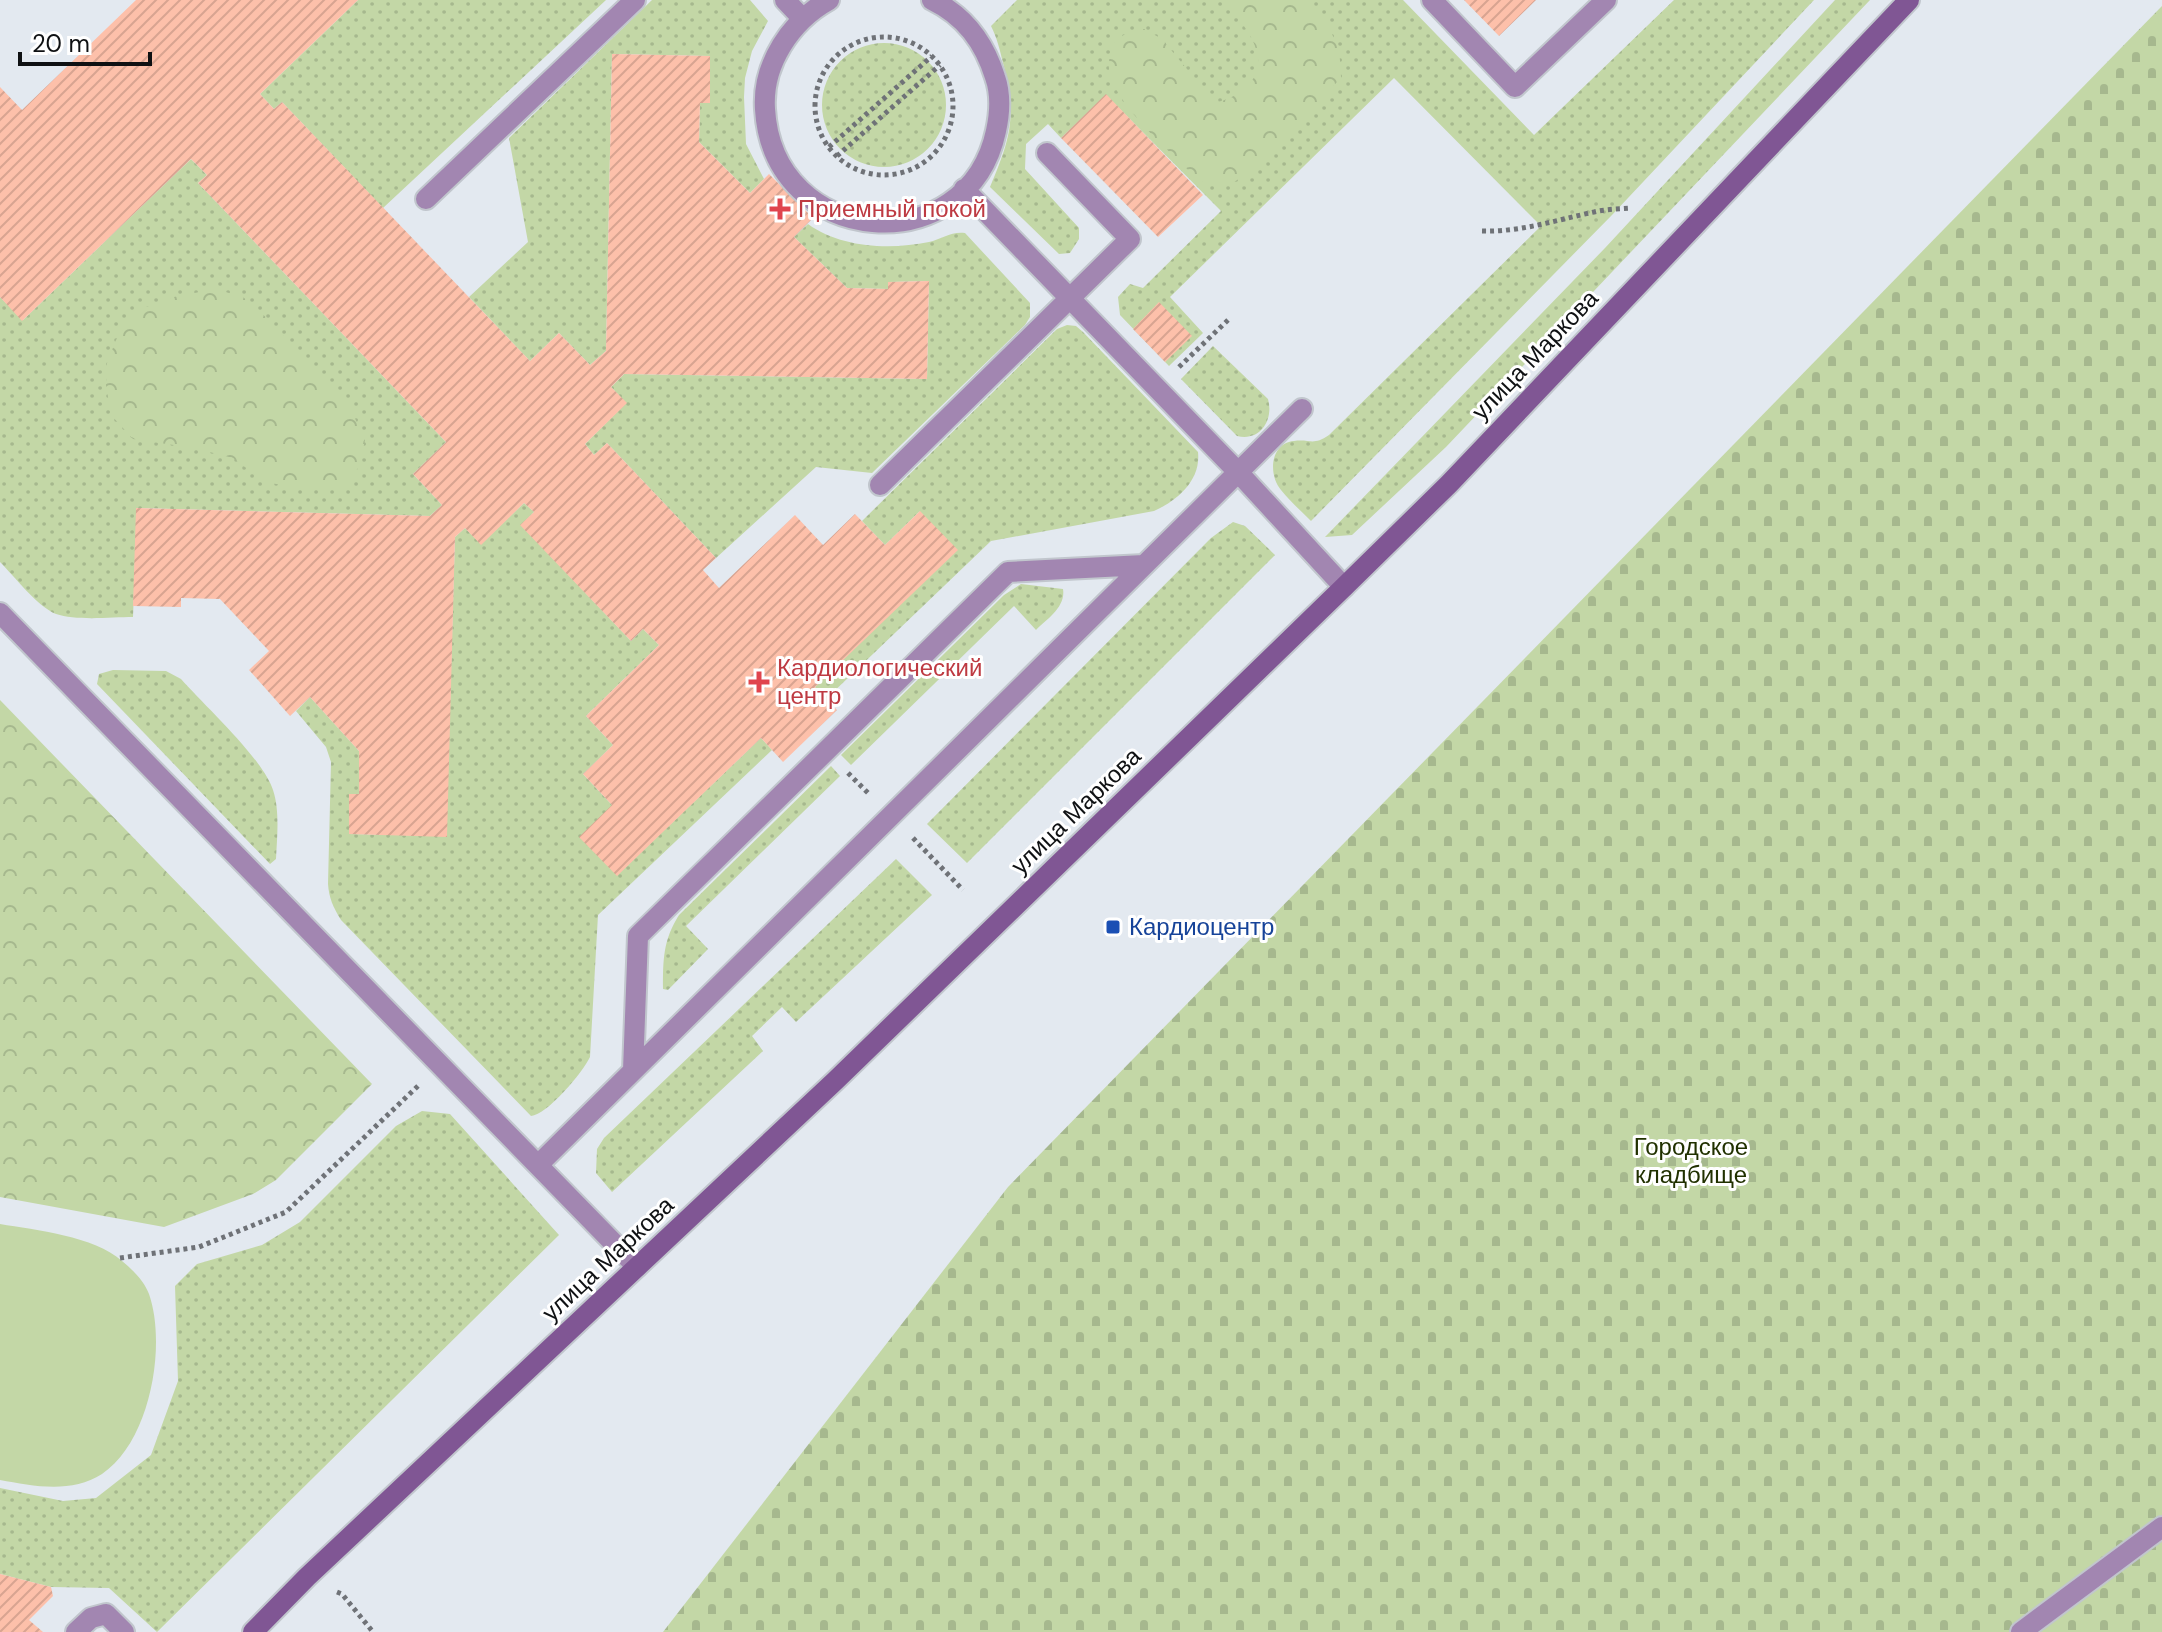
<svg xmlns="http://www.w3.org/2000/svg" width="2162" height="1632" font-family="'DM Sans',sans-serif">
<defs>
<pattern id="grass-dots" width="8" height="8" patternUnits="userSpaceOnUse" patternTransform="scale(2)"><rect width="8" height="8" fill="#c3d7a6"/><path d="M2 2h.1M6 6h.1" fill="none" stroke="#a6b88e" stroke-width="1.8" stroke-linecap="round"/></pattern>
<pattern id="forest-crowns" width="20" height="18" patternUnits="userSpaceOnUse" patternTransform="scale(2)"><rect width="20" height="18" fill="#c3d7a6"/><path d="M2 6a3 3 0 1 1 6 0M12 15a3 3 0 1 1 6 0" fill="none" stroke="#a6b88e"/></pattern>
<pattern id="cemetery-stones" width="16" height="16" patternUnits="userSpaceOnUse" patternTransform="scale(2)"><rect width="16" height="16" fill="#c3d7a6"/><path d="M2 7V4a2 2 0 0 1 4 0v3zM10 15v-3a2 2 0 0 1 4 0v3z" fill="#a6b88e"/></pattern>
<pattern id="building-hatch" width="6" height="6" patternUnits="userSpaceOnUse" patternTransform="scale(2)"><rect width="6" height="6" fill="#fdc0aa"/><path d="M-1 1l2-2M0 6l6-6M5 7l2-2" fill="none" stroke="#d8a491"/></pattern>
</defs>
<rect width="100%" height="100%" fill="#e3e9f0"/>
<path fill="url(#grass-dots)" d="M358,0H606L383,208L282,102L274,109L260,94Z
M652,0H750L768,21L752,51L745,78L744,97L746,144L764,179L750,193L699,142L700,103H709L710,56L612,54L606,351L590,365L559,333L530,361L469,297L528,242L509,138Z
M1017,0H1403L1534,135L1674,0H1814L1612,215L1311,521C1301,511 1290,501 1281,490C1268,475 1270,443 1294,441C1311,439 1313,446 1329,435L1541,226L1394,78L1170,297L1203,333L1169,366L1120,315L1118,297L1130,284L1143,288L1221,211L1106,95L1061,138L1048,124L1026,144L1025,169L1079,228V239L1070,253L1059,254L990,187C1011,137 1017,116 1003,63C1000,50 997,38 991,26Z
M1835,0H1870L1446,447L1352,535L1325,537L1605,248Z
M822 105a62 62 0 1 1 124 0a62 62 0 1 1-124 0Z
M191,159L207,175L198,183L446,442L413,474L442,505L430,516L137,508L133,617C112,617 76,621 56,614C38,607 14,576 0,562V297L23,320Z
M808,224C841,248 890,250 929,242C941,239 952,231 965,233L1030,303V317L1025,325L872,473L816,467L716,558L607,443L594,455L585,444L626,403L611,387L624,374L927,379L929,281L889,282L888,289L847,288L794,237Z
M1067,325L1076,326L1083,332L1198,452C1201,480 1178,500 1154,511L991,541L826,699L815,687L920,511L885,545L862,521L1057,329Z
M1213,346L1268,399C1274,420 1260,442 1237,436L1181,379Z
M524,503L534,512L521,525L631,641L643,629L659,645L586,716L613,745L583,774L612,805L617,875L761,738L772,750L598,915L590,1057C583,1072 547,1115 531,1116L341,920C333,907 329,898 328,884L331,762L326,747L296,711L310,697L359,751V794H349V834L446,836L455,537L465,528L481,544Z
M1233,522L1245,526L1275,555L967,863L927,824L1211,538Z
M1021,584L1063,589C1066,607 1047,619 1036,630L1014,606L851,765L841,755L1004,595Z
M113,670L166,671L181,679C204,705 264,760 273,790C280,811 277,837 276,859L270,864L97,684L99,674Z
M831,766L840,776L686,926L708,949L668,990L663,989C663,960 663,940 679,915Z
M896,859L932,895L796,1022L782,1007L752,1036L763,1051L612,1192L596,1173L597,1149L604,1138Z
M422,1111L450,1114L559,1235L157,1632L109,1588L51,1587L0,1574V1488L63,1501L96,1498L151,1455L178,1381L175,1286L197,1264L262,1245L300,1222L396,1126Z"/>
<path fill="url(#forest-crowns)" d="M1224,0H1304C1330,30 1341,36 1341,78C1321,98 1253,176 1231,183C1220,187 1210,184 1200,181C1174,155 1113,104 1109,69C1108,61 1111,52 1112,44L1125,34L1144,29L1162,39L1215,103C1229,99 1236,96 1247,86C1276,59 1242,23 1224,0Z
M215,289L243,297L268,319L352,412L365,440L359,467L342,488L310,490L265,482L233,458L194,448L133,439L111,415L106,385L107,363L116,340L135,311L174,297Z
M0,700L372,1084L276,1180L253,1194L164,1227L0,1197Z"/>
<path fill="url(#cemetery-stones)" d="M2162,6V1632H663L1008,1187Z"/>
<path fill="#c3d7a6" d="M0,1224C36,1230 94,1236 122,1261C133,1270 144,1281 149,1294C167,1346 150,1442 102,1474C71,1494 33,1486 0,1480Z"/>
<path fill="url(#building-hatch)" d="M136,0H358L260,94L274,109L282,102L530,361L559,333L590,365L606,351L612,54L710,56V103H700L699,142L750,193L769,174L813,218L794,237L847,288L888,289V282L929,281L927,379L624,374L611,387L627,403L585,444L594,455L607,443L716,558L703,570L719,588L795,515L823,545L855,514L885,545L920,511L958,550L815,687L837,710L783,762L761,738L617,876L579,837L612,805L583,774L613,745L586,716L659,645L643,629L631,641L520,525L534,512L524,503L481,545L465,528L455,537L447,837L349,834V794H359V751L310,697L290,716L249,670L269,651L220,599L181,598V607L133,606L136,508L430,516L442,505L413,474L446,442L198,183L207,175L191,159L22,321L0,297V87L22,110Z
M1464,0H1536L1499,36Z
M1106,94L1203,195L1158,237L1061,138Z
M1159,302L1192,336L1165,362L1133,329Z
M0,1574L51,1587L53,1596L29,1620L43,1632H0Z"/>
<g fill="none" stroke-linecap="round" stroke-linejoin="round">
<g stroke="#c1c6cd" stroke-width="24">
<path id="lane" d="M785,0L803,19
M829,0C791,21 762,64 765,109C773,249 968,263 996,131C1000,113 1001,94 995,77C984,42 965,16 932,0
M1432,0L1515,87L1606,0
M964,189L1238,472L1344,587
M426,199L635,0
M880,485L1130,239L1047,153
M0,613L637,1267
M633,1071L638,936L1008,572L1144,565
M539,1164L1302,409
M76,1632L91,1618L106,1614L124,1632
M2021,1632L2162,1527"/>
</g>
<g stroke="#c1c6cd" stroke-width="24">
<path id="secondary" d="M253,1632L307,1577L835,1081L1344,587L1449,484L1909,0"/>
</g>
<path stroke="#6f7277" stroke-width="5" stroke-dasharray="4 4" stroke-linecap="butt" d="M815 106a69 69 0 1 1 138 0a69 69 0 1 1-138 0Z
M829,147L932,56
M837,156L940,65
M1482,231C1522,232 1556,220 1594,212C1606,209 1619,209 1631,208
M1179,367L1228,320
M848,773L869,794
M913,838L963,890
M120,1258L199,1247L286,1212L419,1085
M337,1592L342,1594L373,1632"/>
<use href="#lane" stroke="#a286b1" stroke-width="20"/>
<use href="#secondary" stroke="#805694" stroke-width="20"/>
</g>
<g fill="#e0444e" stroke="#fff" stroke-width="3">
<path d="M776 197h8v8h8v8h-8v8h-8v-8h-8v-8h8z"/>
<path d="M755 670h8v8h8v8h-8v8h-8v-8h-8v-8h8z"/>
</g>
<rect fill="#1a4fb4" stroke="#fff" stroke-width="3" x="1105" y="919" width="16" height="16" rx="4"/>
<g text-anchor="middle" stroke-width="6" stroke-linejoin="round" paint-order="stroke">
<g font-size="24" fill="#be3a42" stroke="#fff" text-anchor="start">
<text x="798" y="217">Приемный покой</text>
<text x="777" y="676">Кардиологический<tspan x="777" dy="28">центр</tspan></text>
</g>
<g font-size="24" fill="#0f1113" stroke="#fff">
<text transform="translate(1535 355) rotate(-46)" y="8">улица Маркова</text>
<text transform="translate(1076 811) rotate(-44)" y="8">улица Маркова</text>
<text transform="translate(608 1259) rotate(-43)" y="8">улица Маркова</text>
</g>
<g font-size="24" fill="#164399" stroke="#fff" text-anchor="start">
<text x="1129" y="935">Кардиоцентр</text>
</g>
<g font-size="24" fill="#213100" stroke="#fff">
<text x="1691" y="1155">Городское<tspan x="1691" dy="28">кладбище</tspan></text>
</g>
</g>
<path d="M20 52v12h130v-12" fill="none" stroke="#0f1113" stroke-width="4"/>
<text x="32" y="52" font-size="24" fill="#0f1113" stroke="#ffffff" stroke-width="6" paint-order="stroke">20 m</text>
</svg>
